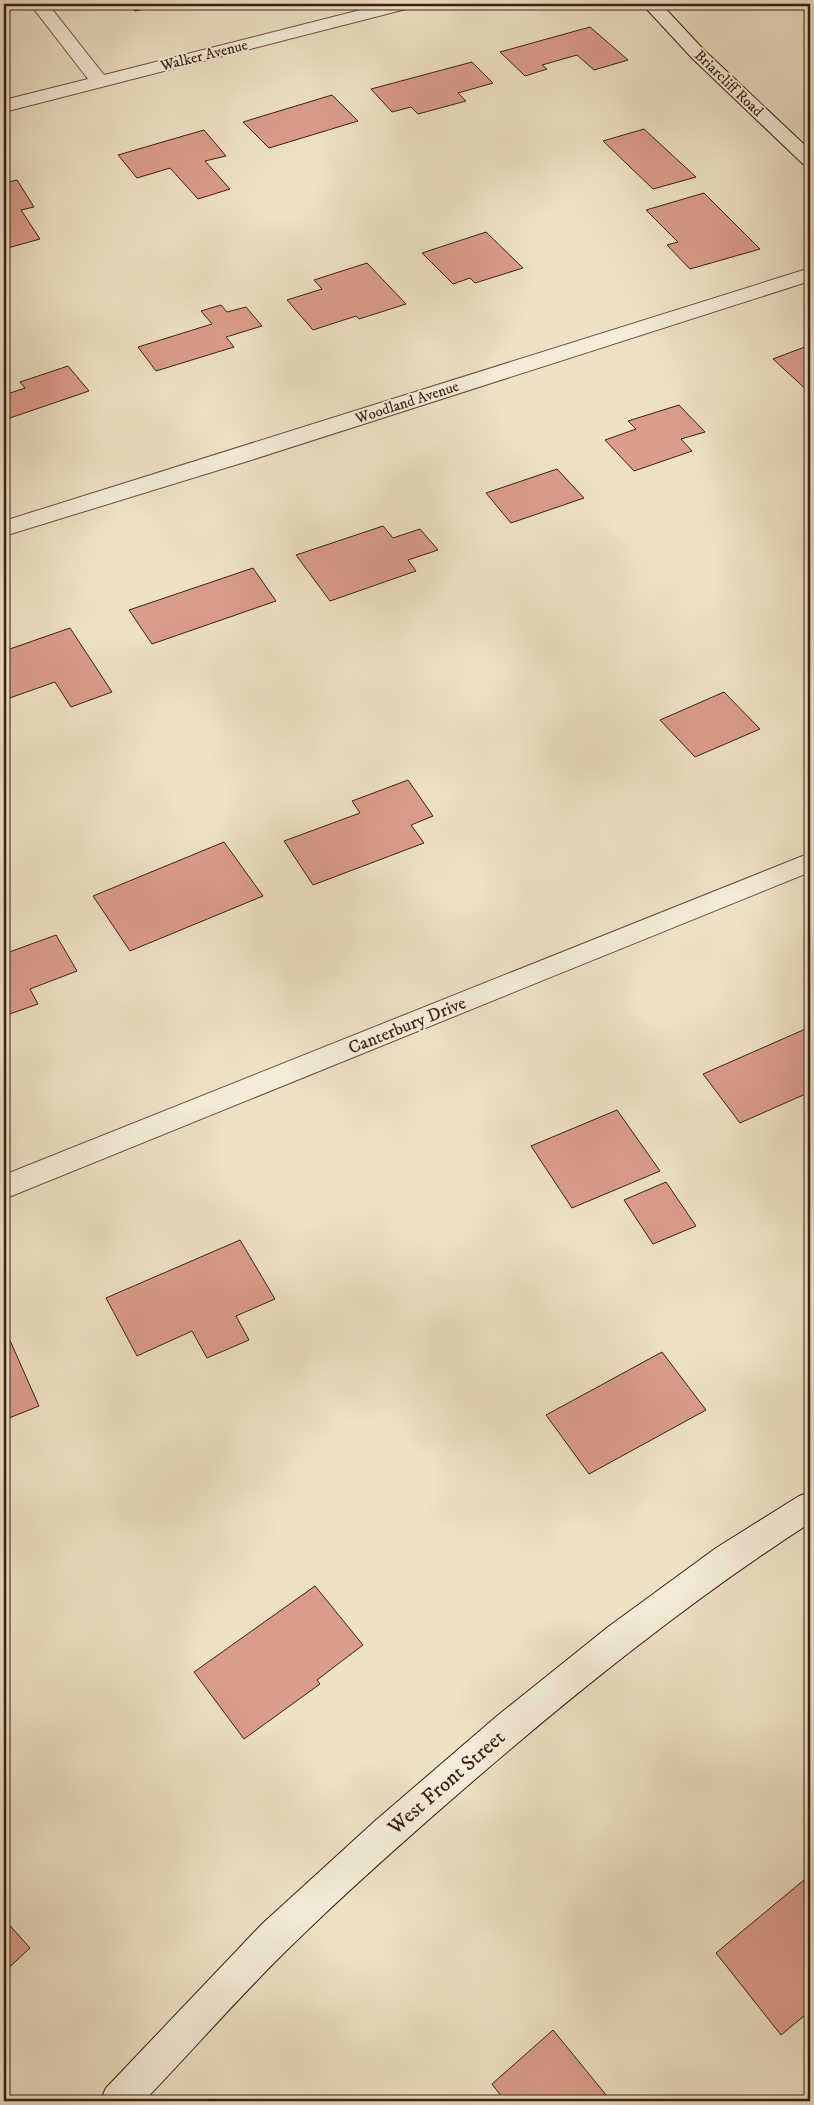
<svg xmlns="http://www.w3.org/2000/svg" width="814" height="2105" font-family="'IM FELL DW Pica',serif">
<rect width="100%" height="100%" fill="#eee2c5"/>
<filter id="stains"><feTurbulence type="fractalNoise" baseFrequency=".004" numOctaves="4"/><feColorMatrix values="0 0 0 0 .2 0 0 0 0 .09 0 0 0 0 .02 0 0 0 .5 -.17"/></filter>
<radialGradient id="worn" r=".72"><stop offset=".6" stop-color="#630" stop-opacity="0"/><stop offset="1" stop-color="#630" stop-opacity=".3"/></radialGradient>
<path fill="#db9d8b" stroke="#3a1f15" d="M128,4H164L135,11Z
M590,27L628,60L594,70L577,55L542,65L547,69L525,76L500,52Z
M472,62L493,83L458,93L466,101L418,114L411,107L392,112L371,89Z
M332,95L358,121L269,148L243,122Z
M644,129L696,177L653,189L603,141Z
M204,130L226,156L205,161L230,189L198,199L170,168L137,178L118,155Z
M17,180L34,207L21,210L40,239L4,249V183Z
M704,193L760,249L690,269L667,245L678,242L646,210Z
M486,232L523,268L475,283L470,278L453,284L422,253Z
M367,263L406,304L359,319L356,316L313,330L287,300L322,289L314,280Z
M221,305L227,312L246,307L262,326L226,337L234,347L156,371L138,347L212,324L201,311Z
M810,345V393L773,359Z
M68,366L89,391L4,420V395L25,388L20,382Z
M679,405L705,432L681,439L692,451L634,471L605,440L636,429L628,421Z
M557,469L584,498L511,523L486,493Z
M383,526L393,538L420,529L438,550L408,560L416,571L330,601L296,555Z
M253,568L276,601L152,644L129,610Z
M70,628L112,692L71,707L55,682L4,700V651Z
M724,692L760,729L695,757L660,720Z
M408,780L433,816L411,825L424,843L313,885L284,841L360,813L352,801Z
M224,842L263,896L130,951L93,896Z
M56,935L77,971L30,989L38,1004L4,1016V954Z
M810,1027V1092L740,1123L703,1074Z
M617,1110L660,1171L572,1208L531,1146Z
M666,1182L696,1226L653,1244L624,1200Z
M240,1240L275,1299L236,1316L249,1340L207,1358L192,1331L137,1356L106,1298Z
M8,1336L39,1406L4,1420V1338Z
M662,1352L706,1410L589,1474L546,1415Z
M315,1586L363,1645L317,1680L320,1684L244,1739L194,1672Z
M810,1875V2011L781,2035L716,1953Z
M4,1919L30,1948L4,1972Z
M553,2030L611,2101H505L492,2084Z"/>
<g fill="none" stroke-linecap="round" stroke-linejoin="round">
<g stroke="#675041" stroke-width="2">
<path id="street" d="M30,4H48L104,75L384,4H413L410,8L4,112V100L88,79Z
M810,268V281L248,461L4,536V521Z
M810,853V872L4,1199V1175Z"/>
</g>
<g stroke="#3a1f15" stroke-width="2">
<path id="secondary" d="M642,4H661L704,50L810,150V166L803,164L692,58Z
M810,1492V1523C688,1602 575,1693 465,1788C405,1840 345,1893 288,1949C238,1998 192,2051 144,2101H100L106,2088L262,1924L375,1821L497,1716L608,1627L716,1548L799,1496Z"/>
</g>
<use href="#street" fill="#f4ecd9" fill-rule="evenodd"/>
<use href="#secondary" fill="#f4ecd9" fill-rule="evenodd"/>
</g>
<g text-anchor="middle" stroke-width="4" stroke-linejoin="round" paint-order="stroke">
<g font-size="15" fill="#3a1f15" stroke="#f4ecd9">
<text transform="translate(204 55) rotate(-14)" y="5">Walker Avenue</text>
<text transform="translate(729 83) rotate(44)" y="5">Briarcliff Road</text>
<text transform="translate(407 402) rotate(-18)" y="5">Woodland Avenue</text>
</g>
<g font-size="18" fill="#3a1f15" stroke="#f4ecd9">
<text transform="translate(407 1025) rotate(-22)" y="6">Canterbury Drive</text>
</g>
<g font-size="21" fill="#3a1f15" stroke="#f4ecd9">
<text transform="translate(446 1782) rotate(-41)" y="7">West Front Street</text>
</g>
</g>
<rect width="814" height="2105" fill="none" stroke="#eee2c5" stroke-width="20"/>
<rect x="5" y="5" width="804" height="2095" fill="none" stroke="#3a1f15" stroke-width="2.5"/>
<rect x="10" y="10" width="794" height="2085" fill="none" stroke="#3a1f15"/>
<rect width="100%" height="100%" filter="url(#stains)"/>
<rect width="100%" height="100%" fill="url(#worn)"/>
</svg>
